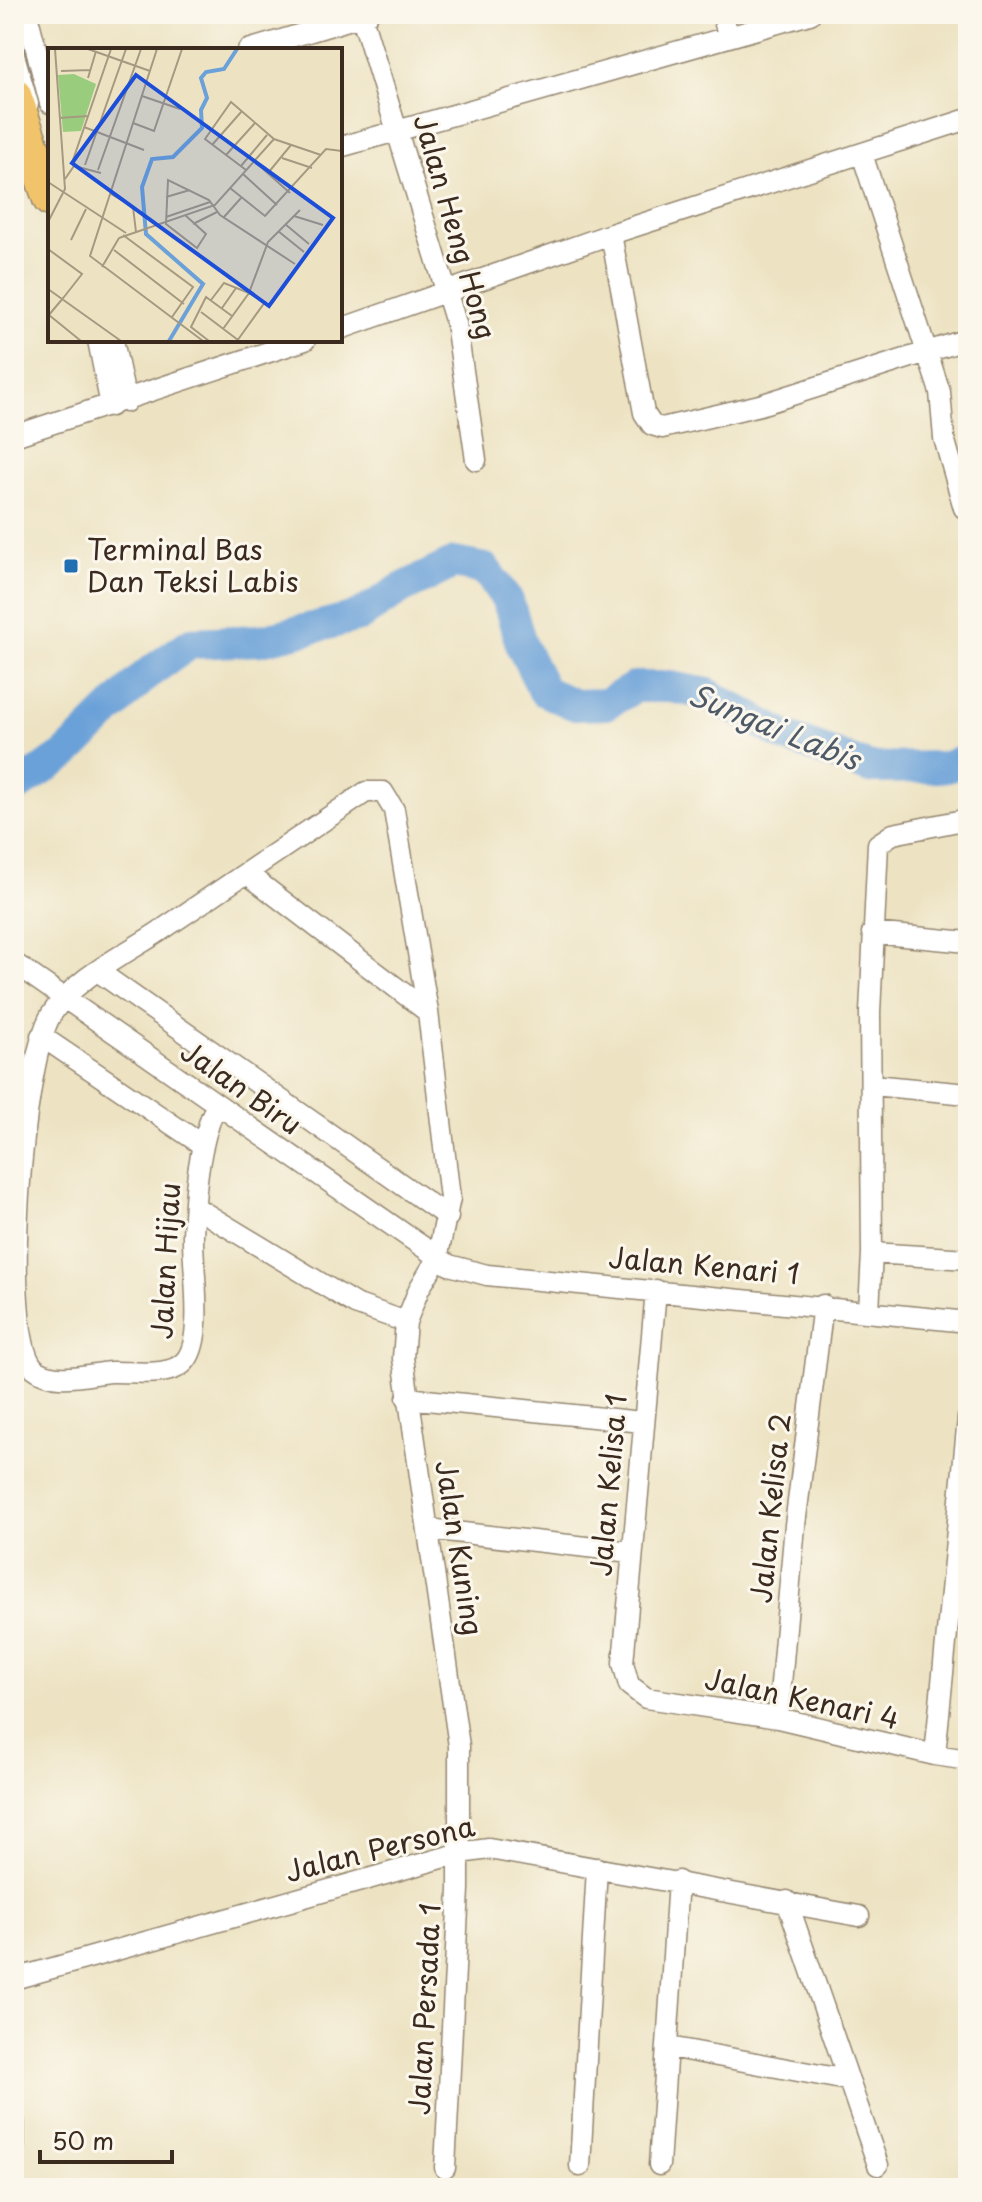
<svg xmlns="http://www.w3.org/2000/svg" width="982" height="2202" font-family="'Playpen Sans',sans-serif">
<rect width="100%" height="100%" fill="#fbf7ec"/>
<filter id="ink" filterUnits="userSpaceOnUse"><feTurbulence type="fractalNoise" baseFrequency=".0125" numOctaves="2"/><feDisplacementMap in="SourceGraphic" scale="16" xChannelSelector="R" yChannelSelector="G"/><feConvolveMatrix kernelMatrix="1 2 1 2 8 2 1 2 1" color-interpolation-filters="sRGB"/></filter>
<filter id="wash" filterUnits="userSpaceOnUse"><feTurbulence type="fractalNoise" baseFrequency=".006" numOctaves="4" result="noise"/><feDisplacementMap in="SourceGraphic" scale="32" xChannelSelector="R" yChannelSelector="G"/><feGaussianBlur stdDeviation="1.8" result="paint"/><feColorMatrix in="noise" values="0 0 0 0 0 0 0 0 0 0 0 0 0 0 0 0 0 1.4 0 .05"/><feComposite in="paint" operator="in"/></filter>
<g filter="url(#wash)">
<rect width="100%" height="100%" fill="#ede3c3"/>
<g fill="none" stroke-linecap="round" stroke-linejoin="round">
<path stroke="#6ba1d8" stroke-width="32" d="M14,789L65,755L147,674L191,643L261,640L316,627L359,616L401,589L454,563L485,569L508,601L522,647L544,691L575,705L606,704L635,687H670L708,694L786,737L870,768L947,767L968,758"/>
</g>
</g>
<g filter="url(#ink)">
<g fill="none" stroke-linecap="round" stroke-linejoin="round">
<g stroke="#948670" stroke-width="23">
<path id="minor" d="M27,14L50,103
M361,14L456,323L476,460
M722,14L729,37
M248,50L368,14
M14,55L28,104
M340,147L810,14
M862,154L940,392L944,438L964,508
M611,234L644,413L652,425L662,428L760,405L968,339
M340,329L611,234L968,119
M98,340L111,406
M113,340L126,402
M14,436L305,340
M246,873L428,1012
M872,933L968,942
M14,963L449,1265L487,1275L968,1322
M99,972L448,1217
M41,1036L201,1144
M872,1085L968,1094
M216,1105C198,1146 195,1191 193,1235C192,1266 205,1336 186,1360C171,1379 132,1371 111,1372C88,1374 54,1385 34,1368C0,1332 22,1064 51,1015C74,978 126,954 160,931C229,885 297,838 366,792H383L394,810L428,1012L450,1198L437,1259L419,1289L406,1322L403,1358L459,1746V1889L445,2168
M195,1207L355,1304L406,1322
M872,1253L968,1259
M656,1290L623,1663L629,1685L646,1698L778,1718L935,1755L968,1760
M869,1311L872,1253L870,1013L878,844L893,834L968,819
M407,1398L642,1422
M428,1529L631,1552
M778,1718L795,1525L823,1305
M935,1755L968,1418
M787,1901L878,2165
M14,1979L460,1853L489,1849L859,1916
M669,2047L847,2080
M14,2122V2146
M659,2165L678,1881
M580,2166L597,1868"/>
</g>
<g stroke="#948670" stroke-width="37">
<path id="trunk" d="M14,95L50,199"/>
</g>
<use href="#minor" stroke="#fff" stroke-width="20"/>
<use href="#trunk" stroke="#f1c36a" stroke-width="34"/>
</g>
</g>
<rect fill="#1f6fb2" stroke="#fbf7ec" stroke-width="3" x="63" y="558" width="16" height="16" rx="4"/>
<g text-anchor="middle" stroke-width="6" stroke-linejoin="round" paint-order="stroke">
<g font-size="28" fill="#3b2a1e" stroke="#fbf7ec">
<text transform="translate(455 227) rotate(74)" y="10">Jalan Heng Hong</text>
<text transform="translate(241 1088) rotate(35)" y="10">Jalan Biru</text>
<text transform="translate(166 1261) rotate(-87)" y="10">Jalan Hijau</text>
<text transform="translate(704 1266) rotate(5)" y="10">Jalan Kenari 1</text>
<text transform="translate(609 1485) rotate(-85)" y="10">Jalan Kelisa 1</text>
<text transform="translate(771 1508) rotate(-84)" y="10">Jalan Kelisa 2</text>
<text transform="translate(459 1548) rotate(81)" y="10">Jalan Kuning</text>
<text transform="translate(802 1699) rotate(12)" y="10">Jalan Kenari 4</text>
<text transform="translate(380 1849) rotate(-14)" y="10">Jalan Persona</text>
<text transform="translate(425 2009) rotate(-87)" y="10">Jalan Persada 1</text>
</g>
<g font-size="28" fill="#3b2a1e" stroke="#fbf7ec" text-anchor="start">
<text x="87" y="560">Terminal Bas<tspan x="87" dy="32">Dan Teksi Labis</tspan></text>
</g>
<g font-size="30" font-style="italic" fill="#4e5a68" stroke="#fbf7ec">
<text transform="translate(774 728) rotate(22)" y="10">Sungai Labis</text>
</g>
</g>
<g transform="translate(48 48)">
<rect width="294" height="294" fill="#ede3c3"/>
<path d="M26,26L48,36L33,83L15,84L10,27Z" fill="#99cd7d"/>
<path fill="none" stroke="#6ba1d8" stroke-width="4" d="M121,293L155,236L98,186L94,139L104,111L125,109L154,80L153,62L159,50L153,30L158,24L176,21L189,1"/>
<path fill="none" stroke="#a69981" stroke-width="2" d="M40,1L102,23M109,1L42,208L155,293M13,23L42,22M40,30L48,3M94,48L132,61M11,70L40,68M85,75L106,83L134,1M36,79L96,102M164,97L194,63M178,107L207,75M234,110L264,120M25,112L63,1M206,113L242,145M37,117L78,1M193,118L219,87M50,122L93,1M198,122L157,91L183,54L226,91L273,107M220,125L243,97M195,126L229,157M17,131L26,118L53,125M0,134L78,185M182,140L217,168L278,101L294,103M63,146L85,159L88,184M118,149L142,142M137,167L158,186L149,200L118,176L120,132L161,152L172,167L247,216M246,168L275,177M118,169L162,154M176,169L193,150M0,174L17,141L7,1M145,176L169,164M237,176L261,196M230,183L256,204M75,187L145,239L124,269M71,190L167,157L226,91M23,192L38,161M0,201L34,226L16,249M66,202L136,256M54,219L71,190M0,241L73,293M163,252L176,235L201,245L175,281M174,260L188,240M153,264L190,292M1,267L33,293M0,268L16,249M161,293L143,279L158,249L184,268M189,293L217,254L201,245L220,194L252,162"/>
<path fill="#1d4ed8" fill-opacity="0.15" stroke="#1d4ed8" stroke-width="4" d="M88,27L285,170L221,258L24,115Z"/>
<rect width="294" height="294" fill="none" stroke="#3b2a1e" stroke-width="4"/>
</g>
<rect width="982" height="2202" fill="none" stroke="#fbf7ec" stroke-width="48"/>
<path d="M40 2150v12h132v-12" fill="none" stroke="#3b2a1e" stroke-width="4"/>
<text x="52" y="2150" font-size="24" fill="#3b2a1e" stroke="#fbf7ec" stroke-width="6" paint-order="stroke">50 m</text>
</svg>
